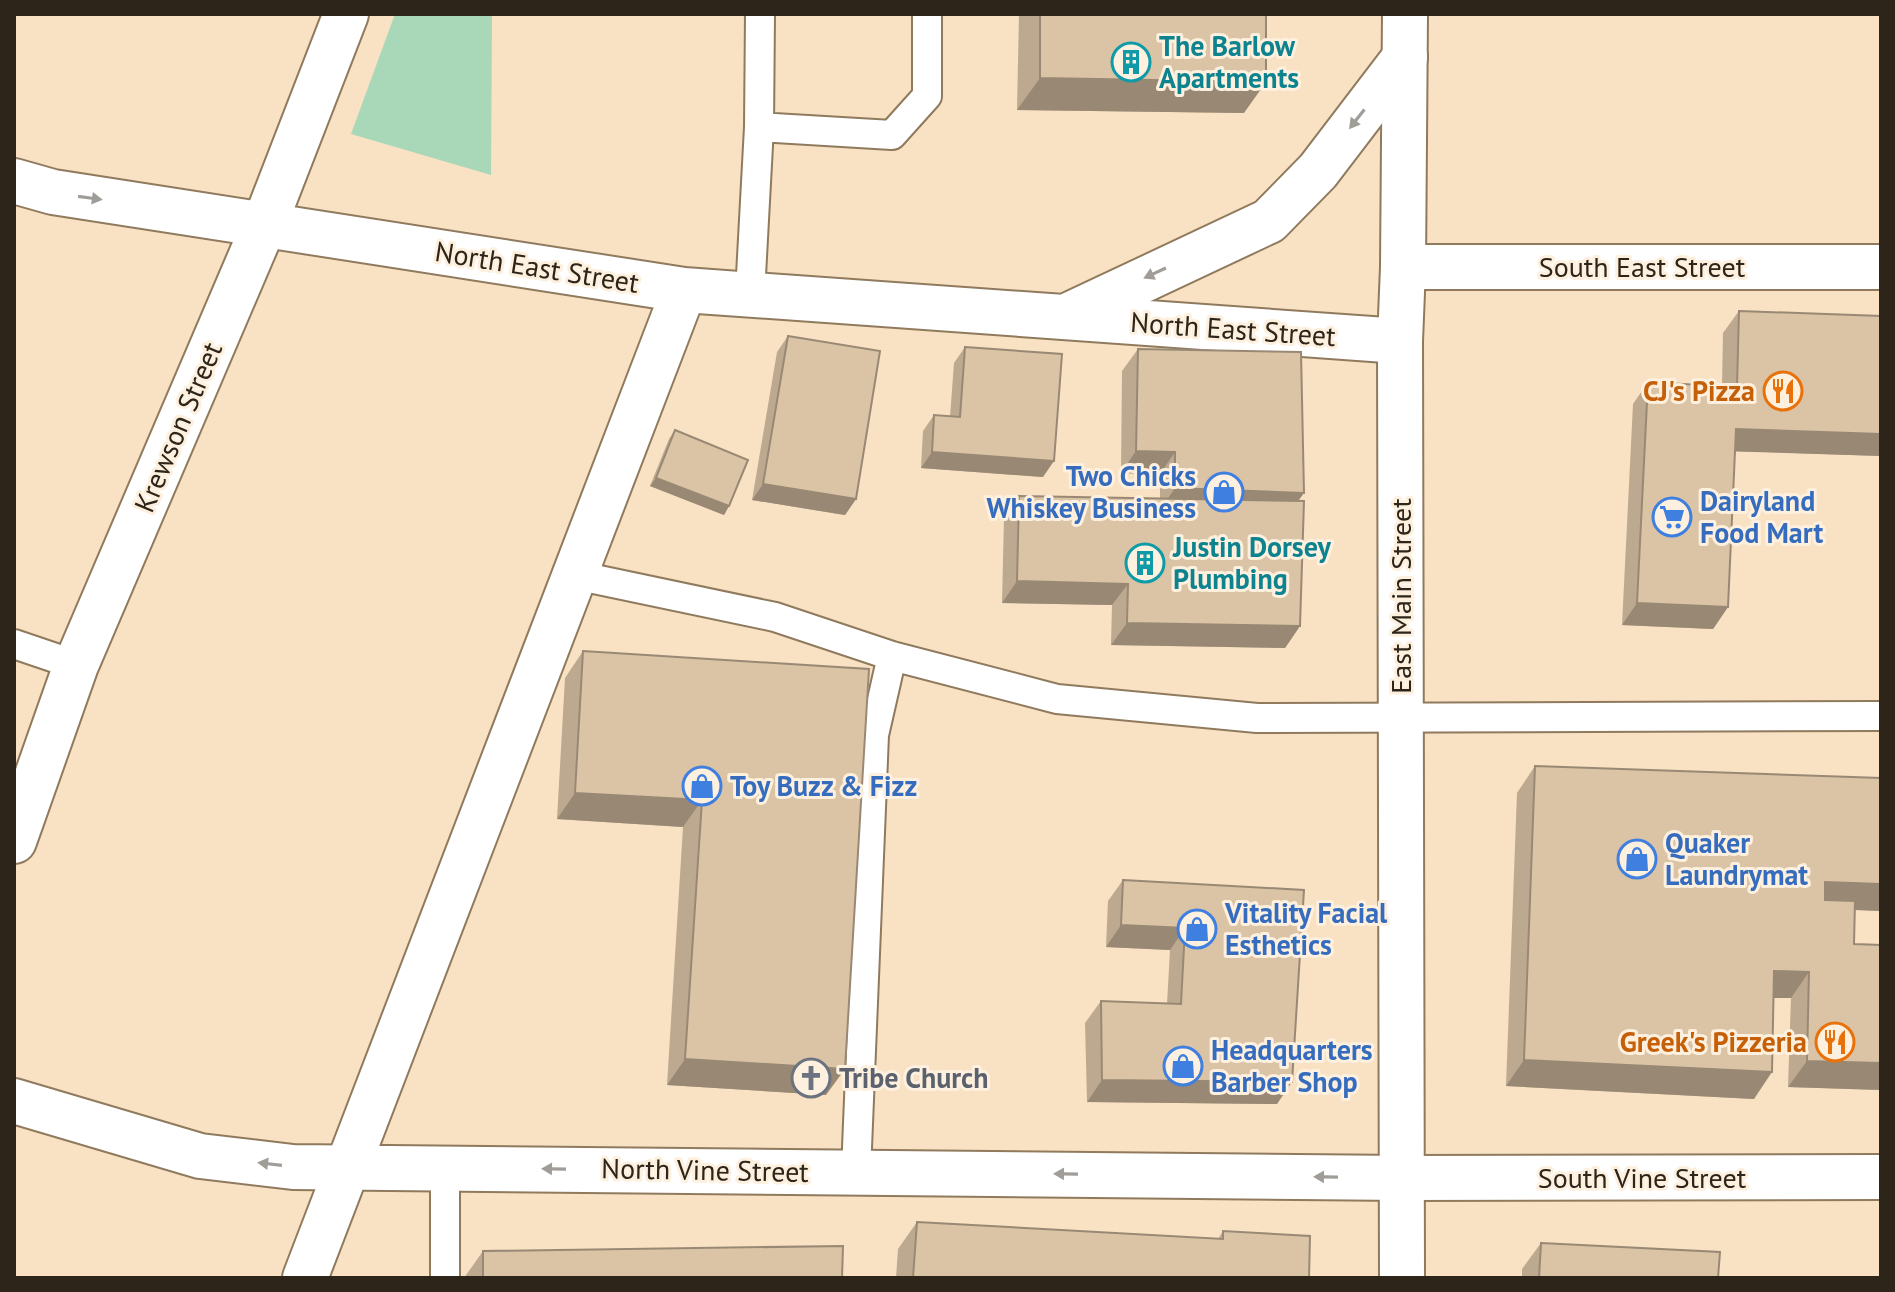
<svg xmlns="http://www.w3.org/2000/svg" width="1895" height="1292" font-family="'PT Sans',sans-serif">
<rect width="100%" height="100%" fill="#f9e1c3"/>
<path fill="#a9d8b9" d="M395,14H492L491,175L351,134Z"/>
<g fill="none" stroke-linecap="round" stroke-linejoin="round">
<g stroke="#8f7a5e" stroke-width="32">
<path id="service" d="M759,127L760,14
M750,294L759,127L892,135L927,96V14
M575,575L775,617L892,656L1057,699L1257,718L1881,716
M14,644L76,665
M445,1168V1278
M856,1172L874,735L892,656"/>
</g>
<g stroke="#8f7a5e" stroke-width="48">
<path id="minor" d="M14,181L53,192L684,290L1400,341
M1403,267H1881
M1067,316L1269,221L1318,171L1405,57
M14,841L76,665L265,223L346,14
M14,1101L200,1156L293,1167L1404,1178L1881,1177
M305,1278L684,290"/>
</g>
<g stroke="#8f7a5e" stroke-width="48">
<path id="primary" d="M1402,1278L1400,341L1403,267L1405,14"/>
</g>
<use href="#service" stroke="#fff" stroke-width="28"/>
<use href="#minor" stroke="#fff" stroke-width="44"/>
<use href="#primary" stroke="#fff" stroke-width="44"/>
</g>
<path fill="#bca98f" d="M1019,14H1266L1244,113L1017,110Z
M1739,311L1881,316V456L1735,451L1728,607L1713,629L1622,625L1633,404L1648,382L1722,386L1723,333Z
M788,336L856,499L845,515L752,500L777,352Z
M965,347L1043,477L921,468L923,431L934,415L950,417L954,363Z
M1138,349L1298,501L1300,626L1285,648L1111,645L1112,605L1002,603L1004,517L1019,496L1160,498V474L1121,473L1122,371Z
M675,430L729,506L724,515L650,486L669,439Z
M583,651L869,669L826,1095L667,1085L683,827L557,819L565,678Z
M1535,766L1881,778V911L1855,910L1854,944L1881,945V1090L1788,1087L1791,998H1774L1754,1099L1506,1086L1517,793Z
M1123,880L1304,890L1277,1104L1087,1102L1085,1023L1101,1001L1167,1004L1170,950L1106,947L1108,901Z
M917,1222L1218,1239L1223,1231L1309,1278H896L898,1249Z
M1541,1243L1718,1278H1522V1269Z
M483,1251L842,1278H464Z"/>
<path fill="#998974" d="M1040,78L1266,82L1244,113L1017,110Z
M1736,429L1881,434V456L1720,451Z
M1136,451L1175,452L1160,474L1121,473Z
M932,452L1054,461L1043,477L921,468Z
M656,478L729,506L724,515L650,486Z
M763,484L856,499L845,515L752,500Z
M1175,488L1304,493L1288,515L1160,510Z
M1017,581L1128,584L1112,605L1002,603Z
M1637,603L1728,607L1713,629L1622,625Z
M1127,623L1300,626L1285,648L1111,645Z
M575,793L702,800L683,827L557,819Z
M1825,882L1881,884V911L1807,908Z
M1121,925L1185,928L1170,950L1106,947Z
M1774,971L1809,972L1791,998H1756Z
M685,1059L845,1069L826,1095L667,1085Z
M1524,1060L1772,1072L1754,1099L1506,1086Z
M1807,1061L1881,1063V1090L1788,1087Z
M1102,1080L1292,1082L1277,1104L1087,1102Z"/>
<path fill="#dbc4a6" stroke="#998974" stroke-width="2" d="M1040,14H1266V82L1040,78Z
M1739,311L1881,316V434L1736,429L1728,607L1637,603L1648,382L1737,387Z
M788,336L880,351L856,499L763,484Z
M965,347L1062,354L1054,461L932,452L934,415L960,417Z
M1138,349L1301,352L1304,493L1175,488V452L1136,451Z
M675,430L748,460L729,506L656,478Z
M1019,496L1304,501L1300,626L1127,623L1128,584L1017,581Z
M583,651L869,669L845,1069L685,1059L702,800L575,793Z
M1535,766L1881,778V884L1825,882V900L1855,901L1854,944L1881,945V1063L1807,1061L1809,972L1774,971L1772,1072L1524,1060Z
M1123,880L1304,890L1292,1082L1102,1080L1101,1001L1181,1004L1185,928L1121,925Z
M917,1222L1223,1239V1231L1310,1236L1309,1278H913Z
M1541,1243L1720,1252L1718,1278H1539Z
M843,1246L842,1278H483V1251Z"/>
<defs><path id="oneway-solid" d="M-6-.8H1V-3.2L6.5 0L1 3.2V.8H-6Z" transform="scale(2)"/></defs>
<g fill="#a09d98">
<use href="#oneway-solid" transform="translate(1357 119) rotate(128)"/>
<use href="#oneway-solid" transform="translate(90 198) rotate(8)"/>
<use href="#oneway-solid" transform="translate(1155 273) rotate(155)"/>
<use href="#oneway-solid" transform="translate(270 1164) rotate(-173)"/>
<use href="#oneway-solid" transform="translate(554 1169) rotate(-179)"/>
<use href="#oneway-solid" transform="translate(1066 1174) rotate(-179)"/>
<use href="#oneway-solid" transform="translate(1326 1177) rotate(-179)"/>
</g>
<defs>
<g id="building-ring" transform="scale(2)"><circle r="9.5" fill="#fef0de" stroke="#0f9aa8" stroke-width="1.5"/><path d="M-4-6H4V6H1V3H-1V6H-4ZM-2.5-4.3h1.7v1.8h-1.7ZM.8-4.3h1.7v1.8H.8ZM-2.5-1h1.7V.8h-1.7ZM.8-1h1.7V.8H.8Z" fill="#0f9aa8"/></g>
<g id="restaurant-ring" transform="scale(2)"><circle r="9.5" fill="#fef0de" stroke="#e8710a" stroke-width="1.5"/><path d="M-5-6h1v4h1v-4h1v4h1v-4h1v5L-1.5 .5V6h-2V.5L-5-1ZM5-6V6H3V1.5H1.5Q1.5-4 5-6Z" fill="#e8710a"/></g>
<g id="shop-ring" transform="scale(2)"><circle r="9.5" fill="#fef0de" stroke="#3f7fe0" stroke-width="1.5"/><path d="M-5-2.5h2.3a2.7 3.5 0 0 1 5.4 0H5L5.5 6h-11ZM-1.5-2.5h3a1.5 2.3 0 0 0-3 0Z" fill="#3f7fe0"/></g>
<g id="supermarket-ring" transform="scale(2)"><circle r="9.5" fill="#fef0de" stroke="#3f7fe0" stroke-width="1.5"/><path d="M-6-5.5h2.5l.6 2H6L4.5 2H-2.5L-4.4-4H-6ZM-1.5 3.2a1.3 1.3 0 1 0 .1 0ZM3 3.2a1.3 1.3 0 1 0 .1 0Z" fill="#3f7fe0"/></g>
<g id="church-ring" transform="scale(2)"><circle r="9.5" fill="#fef0de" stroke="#6b7280" stroke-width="1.5"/><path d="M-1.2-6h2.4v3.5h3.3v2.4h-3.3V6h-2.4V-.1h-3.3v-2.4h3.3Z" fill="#6b7280"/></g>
</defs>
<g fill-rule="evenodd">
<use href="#building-ring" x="1131" y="62"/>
<use href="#restaurant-ring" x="1783" y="391"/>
<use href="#shop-ring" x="1224" y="492"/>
<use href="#supermarket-ring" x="1672" y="517"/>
<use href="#building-ring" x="1145" y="563"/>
<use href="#shop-ring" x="702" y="786"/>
<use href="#shop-ring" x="1637" y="859"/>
<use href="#shop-ring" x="1197" y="929"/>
<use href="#restaurant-ring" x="1835" y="1042"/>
<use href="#shop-ring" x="1183" y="1066"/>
<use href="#church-ring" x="811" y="1078"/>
</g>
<g text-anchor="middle" stroke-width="6" stroke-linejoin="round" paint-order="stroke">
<g font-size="28" font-weight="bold" fill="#0d838f" stroke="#fef0de" text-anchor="start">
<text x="1159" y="56">The Barlow<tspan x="1159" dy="32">Apartments</tspan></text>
<text x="1173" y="557">Justin Dorsey<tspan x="1173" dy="32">Plumbing</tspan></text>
</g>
<g font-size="28" fill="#2d2519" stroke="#fef0de">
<text transform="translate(537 267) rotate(9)" y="10">North East Street</text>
<text x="1642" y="277">South East Street</text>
<text transform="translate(1233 329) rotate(4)" y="10">North East Street</text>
<text transform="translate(178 427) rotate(-67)" y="10">Krewson Street</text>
<text transform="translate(1401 596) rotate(-90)" y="10">East Main Street</text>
<text transform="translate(705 1170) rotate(1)" y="10">North Vine Street</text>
<text x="1642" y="1188">South Vine Street</text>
</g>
<g font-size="28" font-weight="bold" fill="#c56008" stroke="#fef0de" text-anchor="end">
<text x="1755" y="401">CJ's Pizza</text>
<text x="1807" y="1052">Greek's Pizzeria</text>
</g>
<g font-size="28" font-weight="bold" fill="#366cbe" stroke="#fef0de" text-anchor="start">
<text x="1196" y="486" text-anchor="end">Two Chicks<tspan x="1196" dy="32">Whiskey Business</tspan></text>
<text x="1700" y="511">Dairyland<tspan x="1700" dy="32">Food Mart</tspan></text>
<text x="730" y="796">Toy Buzz &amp; Fizz</text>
<text x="1665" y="853">Quaker<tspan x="1665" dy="32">Laundrymat</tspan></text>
<text x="1225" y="923">Vitality Facial<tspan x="1225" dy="32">Esthetics</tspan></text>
<text x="1211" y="1060">Headquarters<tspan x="1211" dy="32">Barber Shop</tspan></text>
</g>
<g font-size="28" font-weight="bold" fill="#5b616d" stroke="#fef0de" text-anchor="start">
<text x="839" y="1088">Tribe Church</text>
</g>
</g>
<rect width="1895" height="1292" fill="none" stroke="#2d2519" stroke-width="32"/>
</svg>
